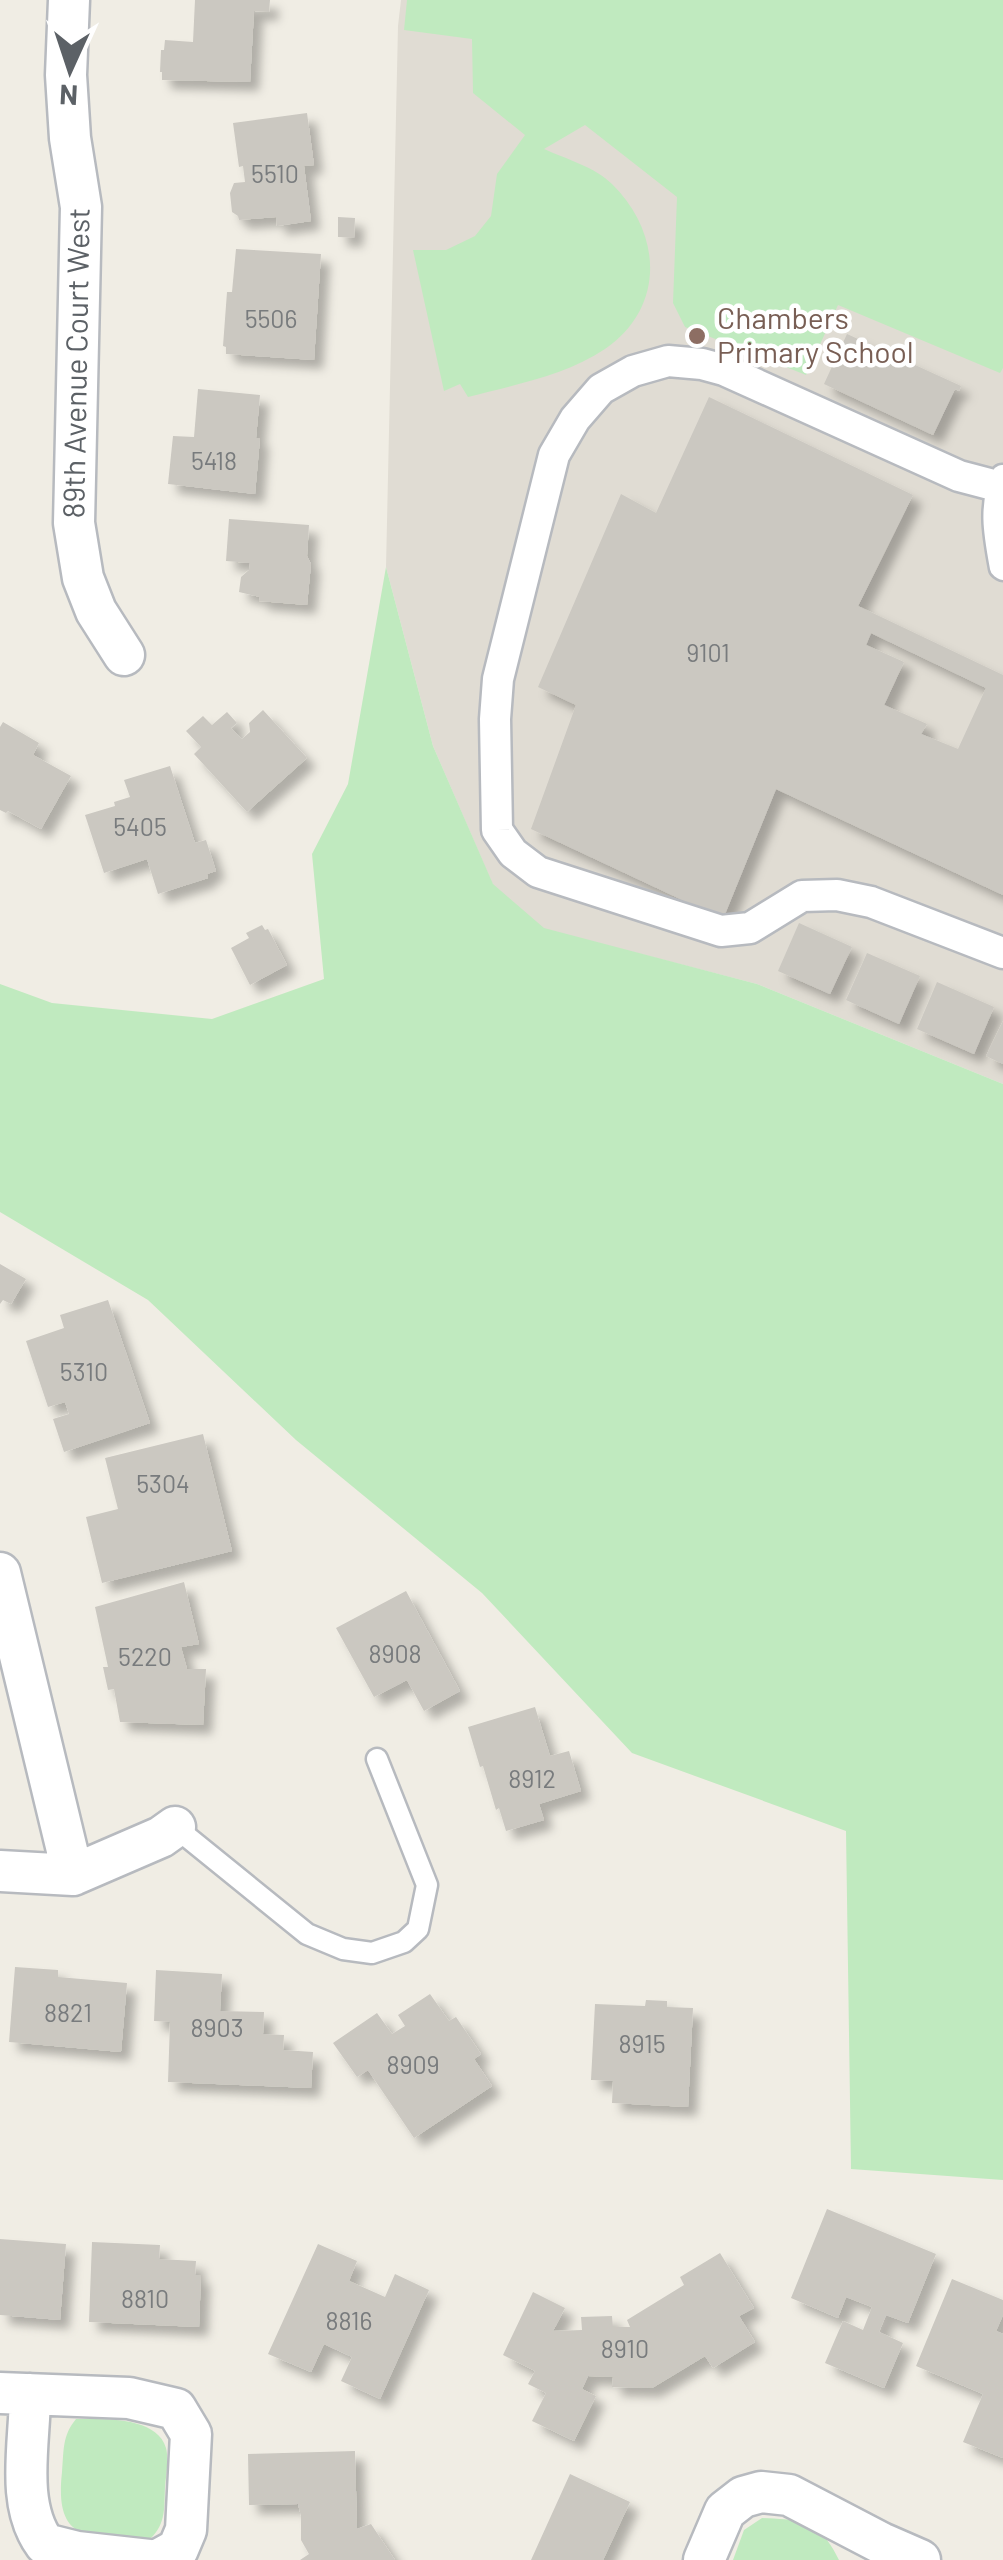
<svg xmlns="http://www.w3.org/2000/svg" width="1003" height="2560" font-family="Barlow,sans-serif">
<defs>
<filter id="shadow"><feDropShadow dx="9" dy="9" stdDeviation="5" flood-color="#0004"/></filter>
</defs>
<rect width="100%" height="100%" fill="#f0ede4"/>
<path fill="#e0dcd3" d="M401,0H1003V1084L757,984L544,929L493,885L433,746L386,567L398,26Z"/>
<path fill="#c0eabf" d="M407,0H1003V368L1000,373L838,305L806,375L685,327L673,303L677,197L585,125L544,149C566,159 595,167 612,184C662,233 666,307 605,349C565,376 513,385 468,397L460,384L444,391L413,250H446L475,236L491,216L497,174L525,135L473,93L472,39L404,30Z
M386,567L433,746L493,884L544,928L757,984L1003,1084V2180L851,2169L846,1831L632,1753L482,1593L296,1440L148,1300L0,1212V984L52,1003L212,1019L324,979L312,854L348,784Z
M76,2419C103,2419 157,2416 166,2448C169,2459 166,2476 165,2487C164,2513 166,2525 146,2543C90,2536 54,2544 62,2472C64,2450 62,2436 76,2419Z
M762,2518C804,2520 819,2520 839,2560H733L744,2530Z"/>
<path fill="#cbc8c1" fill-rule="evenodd" filter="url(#shadow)" d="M195,0H270L269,12L254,11L250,82L162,80V72H160L161,50H164L165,40L193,42Z
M307,113L314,165L304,166L311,221L277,226L276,217L239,220L238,216L232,212L230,193L234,183L245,182L243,166L239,167L233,123Z
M338,217L355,218L354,238L338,237Z
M236,249L321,254L314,360L226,354V347L223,346L227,292H232Z
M847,334L961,386L959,391L955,389L933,435L824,384Z
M198,389L260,395L256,438H260L255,494L168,484L173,436L194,437Z
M709,397L913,495L858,606L1003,675V895L776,789L723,919L531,829L576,705L538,687L621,494L656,513ZM871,633L986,688L958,749L921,734L927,724L884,705L904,662L866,645Z
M229,519L309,525L307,556L311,564L307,605L259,601L260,597L239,592L241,577L249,570L250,563L226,561Z
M263,710L307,758L247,812L194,754L201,747L186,731L203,716L212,725L227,712L237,723L231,728L242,739L250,732L249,723Z
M3,722L39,743L33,755L71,776L41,829L8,811L6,813L0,810V727Z
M170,766L195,843L206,840L216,871L207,874L208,878L158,894L147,859L104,873L85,815L115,806L114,802L130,797L124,780Z
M799,923L852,947L830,994L778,971Z
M262,925L265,930L268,929L287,965L250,985L231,948L249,938L246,933Z
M867,953L920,976L899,1024L846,1000Z
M937,982L994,1007L974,1054L917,1029Z
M1003,1021V1064L986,1056Z
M0,1264L26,1279L11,1304L3,1300L0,1304Z
M108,1300L150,1423L64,1452L53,1419L69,1414L65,1402L48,1407L26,1341L64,1328L60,1315Z
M203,1434L232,1551L102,1583L86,1517L118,1509L105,1458Z
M184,1582L199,1644L181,1647L187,1669H206L203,1725L120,1722L114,1689L108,1690L103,1667H108L95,1607Z
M406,1591L460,1691L424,1711L407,1680L374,1697L336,1628Z
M535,1707L550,1756L569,1751L581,1791L539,1804L544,1820L506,1831L499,1808L496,1810L483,1766L480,1767L468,1727Z
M15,1967L58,1970V1977L127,1983L121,2052L9,2042Z
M156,1970L222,1974L220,2011L264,2012L263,2034L284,2035L283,2050L313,2052L311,2088L168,2082L170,2022L154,2021Z
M430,1994L449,2021L456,2017L481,2054L474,2059L492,2086L414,2138L368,2070L357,2077L333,2043L377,2013L392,2034L405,2026L398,2015Z
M646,2000L667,2001V2007L693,2008L688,2107L612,2103L613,2081L591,2080L595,2004L645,2006Z
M827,2209L936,2254L908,2323L886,2315L879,2332L903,2343L884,2388L825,2363L843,2321L863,2330L872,2307L846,2297L838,2318L791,2298Z
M0,2239L66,2244L60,2320L0,2315Z
M92,2242L160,2245L159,2259L196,2261L195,2275H201L199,2327L89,2322Z
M318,2244L357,2261L349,2281L385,2297L395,2274L429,2290L380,2399L341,2381L352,2357L324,2344L311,2372L268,2354Z
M720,2253L754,2308L739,2316L755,2342L713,2368L705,2356L652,2388L612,2387L613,2377L588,2376L582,2389L596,2396L574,2441L532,2421L546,2393L528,2384L535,2371L503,2355L533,2292L565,2308L553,2331L582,2330L581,2317L612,2316L613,2327H630L627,2320L684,2285L680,2277Z
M952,2279L1003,2300V2315L996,2331L1003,2334V2458L963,2442L983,2394L916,2366Z
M355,2451L357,2529L371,2524L395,2560H300L309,2554L301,2540V2516L298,2504L249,2505L248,2454Z
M570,2474L630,2502L603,2560H531Z"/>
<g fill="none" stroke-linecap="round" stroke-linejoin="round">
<g stroke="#b7babf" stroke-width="25">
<path id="service" d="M1002,475C988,506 994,535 1000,568L1003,570
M175,1827L307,1934L343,1949L372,1953L404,1942L418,1929L427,1885L377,1759"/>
</g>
<g stroke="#b7babf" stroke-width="35">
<path id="pedestrian" d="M997,486L959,476L724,370L702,364L668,361L633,371L601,389L575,419L554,455L498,679L495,719L497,830L513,853L538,872L721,931L750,928L802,896L837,895L871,902L1003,953"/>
</g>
<g stroke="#b7babf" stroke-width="45">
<path id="minor" d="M69,0L66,75L70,138L81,207L74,523L83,578L96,611L124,655
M0,1573L73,1875
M0,1871L73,1875L161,1837L175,1827
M0,2393L129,2398L176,2409L191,2434L186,2530L178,2549L158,2560
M30,2394C30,2442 15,2504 45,2544L77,2552L149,2560
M704,2560L725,2511L743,2497L761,2492L789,2495L881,2543L920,2560"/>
</g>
<use href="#service" stroke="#fff" stroke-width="20"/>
<use href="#pedestrian" stroke="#fff" stroke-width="30"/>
<use href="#minor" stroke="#fff" stroke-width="40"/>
</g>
<circle fill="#8d6e63" stroke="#fff" stroke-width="4" cx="697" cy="336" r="10"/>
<g text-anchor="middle" stroke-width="9" stroke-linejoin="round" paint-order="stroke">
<g font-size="25" fill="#787b7d">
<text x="275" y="183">5510</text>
<text x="271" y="328">5506</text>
<text x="214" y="470">5418</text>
<text x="708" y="662">9101</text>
<text x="140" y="836">5405</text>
<text x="84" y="1381">5310</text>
<text x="163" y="1493">5304</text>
<text x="395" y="1663">8908</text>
<text x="145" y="1666">5220</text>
<text x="532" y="1788">8912</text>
<text x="68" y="2022">8821</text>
<text x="217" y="2037">8903</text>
<text x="642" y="2053">8915</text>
<text x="413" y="2074">8909</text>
<text x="145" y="2308">8810</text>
<text x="349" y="2330">8816</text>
<text x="625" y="2358">8910</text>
</g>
<g font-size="30" fill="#785e54" stroke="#fff" text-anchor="start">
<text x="717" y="329">Chambers<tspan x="717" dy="34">Primary School</tspan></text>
</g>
<g font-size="30" fill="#5c6166" stroke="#fff">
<text transform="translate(77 363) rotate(-89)" y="10">89th Avenue Court West</text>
</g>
</g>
<g transform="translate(70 70) rotate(183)" stroke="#ffffff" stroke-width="8" paint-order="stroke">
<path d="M0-8L18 38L0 25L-18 38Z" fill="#5c6166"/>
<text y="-15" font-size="28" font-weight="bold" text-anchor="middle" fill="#5c6166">N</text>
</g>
</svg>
